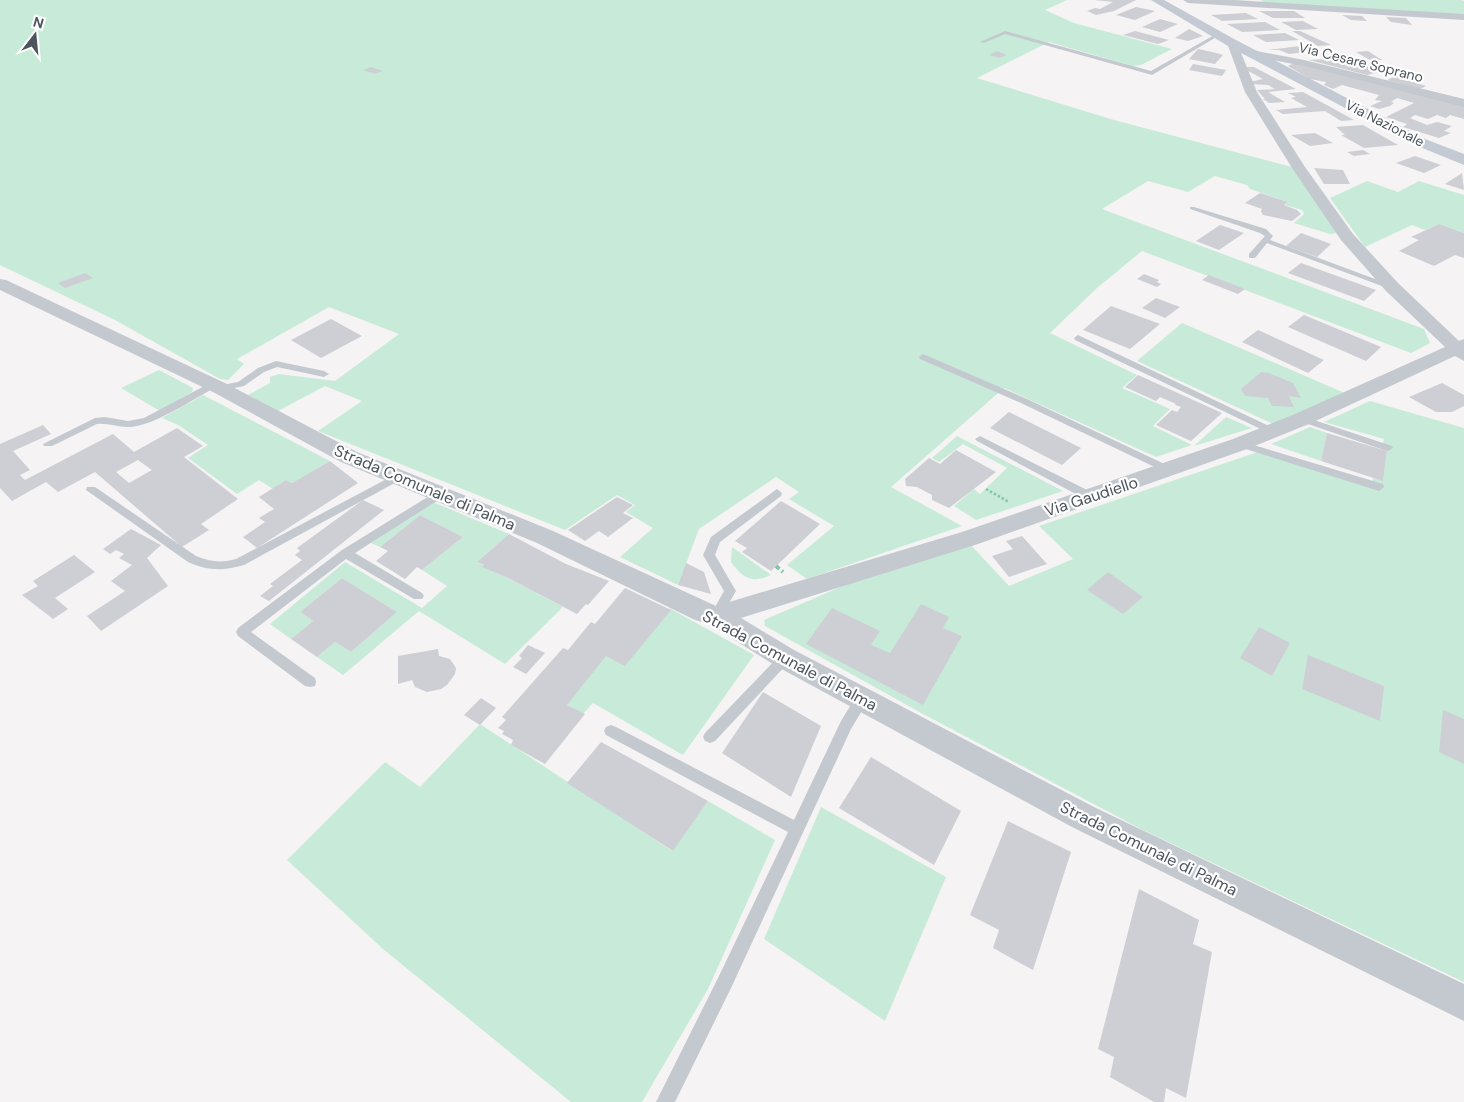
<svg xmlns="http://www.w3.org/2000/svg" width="1464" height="1102" font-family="'DM Sans',sans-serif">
<rect width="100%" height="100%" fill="#f5f3f3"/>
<path fill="#c8ebd9" d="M0,0H1067L1045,10L1074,23L1172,49L1141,65L1133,66L1049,42L977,78L1114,120L1292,167L1338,233L1330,234L1294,223L1304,214L1302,210L1285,205L1288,202L1250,189L1247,185L1215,176L1188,192L1148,181L1102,209L1424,329L1430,343L1411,353L1142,251L1097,288L1050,333L1137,375L1122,388L1170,409L1153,426L1192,445L1156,457L1004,388L891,487L962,526L807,579L787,565L834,526L789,499L799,492L776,477L699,529L678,585L620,557L653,528L626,512L635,505L617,495L565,530L318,431L362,401L325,386L278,411L248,395L270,383V377L279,374L335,381L399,334L329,307L237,359L244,364L228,380L220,379L115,320L0,265Z
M1261,0H1461L1464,1V15L1265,3Z
M1367,181L1398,192L1419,181L1464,195V233L1439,224L1425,230L1412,225L1365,247L1330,198Z
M1182,323L1347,394L1275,425L1137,361Z
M159,370L193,388L192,392L160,411L121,388Z
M203,395L330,461L292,483L286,480L273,489L259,480L237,494L188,458L208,445L178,425L162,418Z
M1370,401L1464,428V982L1143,830L923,714L765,626L764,620L889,566L970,544L1009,586L1073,559L1039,526L1258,452L1371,488L1373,478L1383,480L1387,451L1382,449L1384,439L1324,422Z
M1226,417L1252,428L1194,446Z
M1310,427L1327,433L1321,461L1271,444Z
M957,436L1063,491L976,520L954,506L974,489L980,494L1007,468L963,444L939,462L932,458Z
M426,499L509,534L477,562L563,607L505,664L419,611L343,675L317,657L335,642L351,652L397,612L342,578L300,612L313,621L291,639L270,624L345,562L422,608L447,586L422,570L463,537L420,515L380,547L371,543Z
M732,547L771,575C752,584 743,578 731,562Z
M669,608L754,655L683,755L593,703L583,714L561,701L602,654L625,665Z
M480,724L672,851L708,801L775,840L708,989L642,1102H571L383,949L287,860L385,762L420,787Z
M821,807L946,877L885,1021L764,939Z"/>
<path fill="#cdcfd4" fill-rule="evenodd" d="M1094,0H1136L1114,11L1096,15L1087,11L1095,8L1100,9L1113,2Z
M1136,7L1155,11L1135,20L1116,15Z
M1259,11H1294L1305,18H1273Z
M1246,13L1258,19L1222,21L1211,15Z
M1342,15L1362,16L1367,21L1351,20Z
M1386,17L1406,18L1412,25L1391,22Z
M1160,19L1178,24L1160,32L1142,27Z
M1303,21L1318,29L1296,30L1281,22Z
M1265,22L1280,30L1242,32L1227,24Z
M1189,29L1203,36L1188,41L1175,38Z
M1135,31L1169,40L1158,44L1123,35Z
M1292,31H1300L1331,45L1318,46Z
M1285,33L1299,40L1266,42L1253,35Z
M1300,46L1313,51L1289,54L1279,50H1267Z
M1198,49L1217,53L1223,55L1215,64L1189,59Z
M997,51L1007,55L999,58L989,55Z
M1368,51L1382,60H1370L1356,52Z
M1344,54L1363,60L1353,62L1386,70L1367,75L1309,60L1327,59Z
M1294,63L1464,106V119L1450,115L1446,118L1437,115L1428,119L1415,115L1410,118L1427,125L1437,122L1452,126L1444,131L1451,133L1439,138L1403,127L1407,124L1386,117L1414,103L1397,98L1391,102L1394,103L1390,106L1379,109L1370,106L1382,101L1375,100L1379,95L1342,85L1333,89L1324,85L1326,82L1310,79L1288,66Z
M1193,64L1226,70L1222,76L1189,70Z
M371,67L383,71L375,74L363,70Z
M1241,67H1254L1296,89L1268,92L1285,102L1269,103L1263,99H1265L1257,90L1275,89L1268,85L1250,84V82L1263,79Z
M1398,68L1405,72L1394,76L1384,73Z
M1396,76L1416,81V83L1426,86L1420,89L1387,80Z
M1303,92L1354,120L1341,121L1325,111L1283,114L1276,110L1307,107L1291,98L1296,97L1288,93Z
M1363,125L1398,145L1364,148L1341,135H1345L1336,127Z
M1315,133L1333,143L1310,146L1291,135Z
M1363,150L1370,154L1354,156L1347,152Z
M1415,156L1441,165L1424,173L1396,163Z
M1314,168L1343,170L1350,184H1324Z
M1462,173L1464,190L1445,184Z
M1260,193L1288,202L1284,205L1297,210L1301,214L1292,221L1263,215L1261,211L1262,209L1245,203Z
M1439,224L1464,233V258L1455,255L1434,266L1399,251L1419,240L1411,237Z
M1220,225L1244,233L1219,250L1196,241Z
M1301,233L1331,244L1317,257L1286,246Z
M1301,263L1376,290L1364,301L1288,273Z
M85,273L93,278L65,288L58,283Z
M1144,274L1159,280L1157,282L1161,284L1157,287L1137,279Z
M1209,275L1245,289L1238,294L1202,280Z
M1156,298L1180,307L1165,318L1142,308Z
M1111,306L1160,324L1130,349L1083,330Z
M1304,315L1381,347L1366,361L1288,327Z
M331,319L362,336L321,358L291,340Z
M1258,330L1324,360L1308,373L1242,342Z
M1261,372L1269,373L1293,383L1301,398L1289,396L1294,407L1272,406L1268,398L1245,396L1241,389Z
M1138,375L1222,413L1191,441L1156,425L1172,410L1177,412L1181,407L1175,405L1176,404L1160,397L1156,401L1125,387Z
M1442,383L1464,395V406L1452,412H1436L1409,397Z
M1009,412L1081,448L1062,465L990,428Z
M43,425L51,434L13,451L30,470L20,475L25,480L113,434L134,452L177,428L203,446L184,457L238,499L201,524L209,530L182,547L95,472L58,492L46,482L12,501L0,488V444ZM138,460L152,470L129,483L116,472Z
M1327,433L1387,451L1383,481L1321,461Z
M956,450L996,472L949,508L932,500V495L917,487L906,486L905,479L929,458L940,464Z
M330,461L358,483L257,548L243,537L265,522L259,518L274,509L259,497L286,480L292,483Z
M617,497L633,505L623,513L633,518L608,537L599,531L585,541L568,530Z
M363,500L384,510L269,601L260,596L273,586L270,584L302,560L295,555L300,551L297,548Z
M781,501L820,524L771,571L742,552L747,548L735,541Z
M420,515L463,537L422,570L417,567L405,579L376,561L388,551L380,547Z
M131,529L161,545L147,558L168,586L101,631L87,616L125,591L111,581L132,565L119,558L124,554L116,550L110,554L103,549Z
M509,534L566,564L609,581L588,605L586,604L577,614L506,577L482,567L484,565L477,562Z
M1022,536L1047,564L1009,577L992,556L1013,549L1006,541Z
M74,555L95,572L55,598L68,609L53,619L22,595L38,586L33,581Z
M686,563L704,572L711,594L678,585Z
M1108,572L1143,597L1123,614L1087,590Z
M342,578L397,612L351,652L335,642L317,657L291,639L313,621L300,612Z
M625,588L671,610L625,666L606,656L567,705L585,714L545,764L511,745L513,740L502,734L504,731L498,728L506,720L502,717L563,648L568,650L591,622L595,624Z
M921,604L949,617L943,628L962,636L923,705L806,644L832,608L880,631L871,645L890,653Z
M1259,627L1290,643L1272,676L1240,658Z
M528,645L545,653L526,674L513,667L522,658L519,656Z
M438,649L439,656L450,659L456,668L455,674L447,685L441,689L427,692L415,687L412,680L398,684V656Z
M1308,655L1384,686L1380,721L1302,689Z
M763,692L821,726L791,797L722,753Z
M481,698L496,708L480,725L464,715Z
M1443,710L1464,719V764L1439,752Z
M601,742L708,801L673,851L567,783Z
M871,757L961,811L934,865L839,808Z
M1008,821L1071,852L1033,970L993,948L999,930L970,915Z
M1139,889L1199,920L1193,944L1212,952L1186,1098L1166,1088L1164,1102H1154L1110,1077L1114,1057L1098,1049Z"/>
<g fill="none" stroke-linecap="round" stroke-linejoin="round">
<path stroke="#84c6ab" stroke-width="2.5" stroke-dasharray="2.5 2" stroke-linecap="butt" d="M986,489L1009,502"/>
<path stroke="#84c6ab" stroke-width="4" stroke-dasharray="4.5 3" stroke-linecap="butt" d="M776,566L783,572"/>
<path fill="#c3c9cf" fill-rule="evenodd" d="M1005,31L1151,71L1216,34L1220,35L1152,75L1005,34L984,43L980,42Z
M1190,207H1194L1266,229L1273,236L1270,240L1394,286L1387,288L1267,243L1255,258H1249V254L1265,236L1260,233L1190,209Z
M1078,335L1275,429L1277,431L1272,434L1269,433L1075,340L1074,338Z
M923,354L1027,399L1173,468L1174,470L1173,472H1165L1021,403L920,359L919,357Z
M276,361L324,371L329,374L324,377L277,367L264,372L244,386L220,391L217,390L216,387C193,399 153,427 128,427C117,427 108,423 97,424L52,446H44L43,444L95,418L105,417L128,421L144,418L210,383H216L217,386L238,382L258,368Z
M1302,416L1392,446L1393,448L1388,451L1384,450L1299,421L1297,419L1299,417Z
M980,436L1093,493L1094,496L1093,499H1085L977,441L975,439Z
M1240,441L1383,484L1384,487L1379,491L1236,446L1235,444L1236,442Z
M398,473L402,475L403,477L402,479L244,565C224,571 208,571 188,562L86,490L87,487H95L196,556C210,562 222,563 236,559Z
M777,489L782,493L781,496L720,542L715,555L736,591L720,619H712L710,616L724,591L703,555L711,537Z
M439,490L443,491L444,494L443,497L355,553L422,593L424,596L422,599H414L346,559L251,632L315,678L316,682L315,686L310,687L305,686L238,636L236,632L238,628L342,550Z
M785,653L789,654L791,658L789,662L715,741L710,743L705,741L703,737L705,733L781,654Z
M862,693L867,695L869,699L851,729L731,988L675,1102H656L719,976L788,832L606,735L604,731L606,727L611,725L616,727L794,820L841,721L857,695Z"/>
<path fill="#c3c9cf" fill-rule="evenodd" d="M1183,0H1234L1464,14V20L1188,3Z
M1232,40L1237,43L1257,92L1305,167L1353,234L1398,283L1459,341L1464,339V361L1455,356L1309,424L1247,449L978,544L741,618L794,650L1094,807L1464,984V1021L1072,827L776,666L709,624L695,620L537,543L341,462L213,392L0,290V279L6,280L227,384L357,452L553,531L716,606L962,532L1233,439L1295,414L1445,347L1386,291L1341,240L1292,168L1245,92L1227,43Z
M1251,50L1304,60L1464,99V107L1304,66L1247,55L1246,53Z"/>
<path fill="#c3cad3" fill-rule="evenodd" d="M1151,0H1164L1236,40L1425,139L1464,154V165L1415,145L1228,46Z"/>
</g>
<g text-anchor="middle" stroke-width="4.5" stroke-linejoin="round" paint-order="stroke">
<g font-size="14" fill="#4d545e" stroke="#fff">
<text transform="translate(1361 62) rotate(14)" y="5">Via Cesare Soprano</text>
<text transform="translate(1385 123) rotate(27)" y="5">Via Nazionale</text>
</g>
<g font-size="16" fill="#4d545e" stroke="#fff">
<text transform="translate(425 487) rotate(23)" y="6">Strada Comunale di Palma</text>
<text transform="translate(1091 496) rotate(-18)" y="6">Via Gaudiello</text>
<text transform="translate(790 660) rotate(28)" y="6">Strada Comunale di Palma</text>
<text transform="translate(1149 848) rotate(26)" y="6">Strada Comunale di Palma</text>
</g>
</g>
<g transform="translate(35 35) rotate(16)" stroke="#ffffff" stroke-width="4" paint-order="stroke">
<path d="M0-4L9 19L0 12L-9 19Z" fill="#4d545e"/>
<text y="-8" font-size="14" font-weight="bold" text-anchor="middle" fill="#4d545e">N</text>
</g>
</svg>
